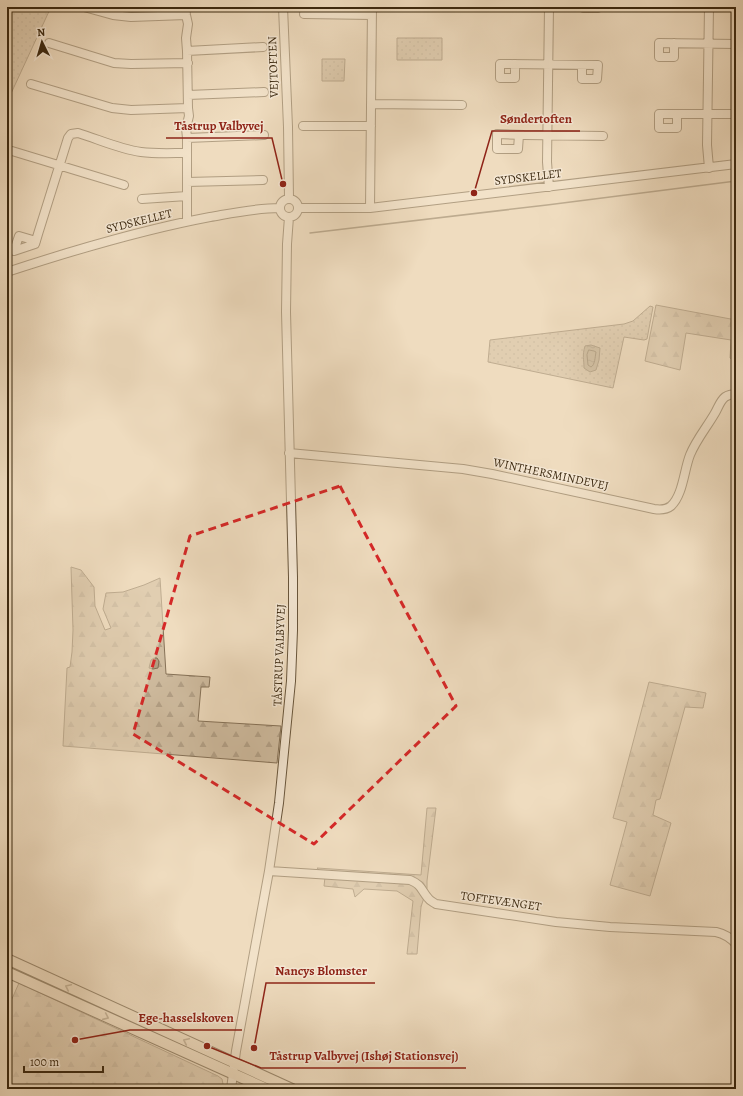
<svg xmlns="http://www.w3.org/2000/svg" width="743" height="1096" font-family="Alegreya,serif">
<defs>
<pattern id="grass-dots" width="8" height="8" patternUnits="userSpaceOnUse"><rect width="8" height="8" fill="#d0bda1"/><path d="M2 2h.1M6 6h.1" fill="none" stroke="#b4a289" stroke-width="1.8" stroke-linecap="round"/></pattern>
<pattern id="forest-firs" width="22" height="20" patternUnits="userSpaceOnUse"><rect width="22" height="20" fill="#d0bda1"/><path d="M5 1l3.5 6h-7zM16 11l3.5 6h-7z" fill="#b4a289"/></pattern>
<pattern id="water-ripples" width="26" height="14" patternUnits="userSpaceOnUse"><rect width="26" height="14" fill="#b29f83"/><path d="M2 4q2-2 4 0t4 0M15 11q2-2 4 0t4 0" fill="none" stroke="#92826a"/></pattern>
</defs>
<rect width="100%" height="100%" fill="#efdcbf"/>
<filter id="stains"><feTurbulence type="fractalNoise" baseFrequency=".005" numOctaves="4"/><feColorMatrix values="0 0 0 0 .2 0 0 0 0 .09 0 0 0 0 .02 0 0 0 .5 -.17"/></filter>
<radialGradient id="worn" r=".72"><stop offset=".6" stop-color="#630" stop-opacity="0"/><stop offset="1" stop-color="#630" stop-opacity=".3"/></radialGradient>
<path fill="url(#grass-dots)" stroke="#867258" d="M7,7H51L8,100H7Z
M397,38H442V60H397Z
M322,59H345L344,81H322Z
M650,306L653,307L647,339L644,340L624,337L613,388L488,362L490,340L624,324L633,321Z"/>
<path fill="url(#forest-firs)" stroke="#867258" d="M656,305L736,320V362L730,358L731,340L686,333L680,370L645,361Z
M71,567L81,570L94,587L95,606L105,630L111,628L103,609L106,593L123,592L144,585L160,578L166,674L210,677L209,687H201L198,721L281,726L277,763L63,746L67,668L70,667L72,652L73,630Z
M649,682L706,693L703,708L685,707L660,799L656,800L653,815L671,823L650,896L610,885L627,822L613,818Z
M427,808H436L427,881V888L421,907L417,954H407L413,901L397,891L364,889L355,897L353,889L324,886L325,877L317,868L421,875Z
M19,983L218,1076L222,1079L224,1089H44L7,1084V1010Z"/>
<path fill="url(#water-ripples)" stroke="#826f55" d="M591,345L600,348L599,360L596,370L590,372L584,368C584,359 582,356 585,346Z
M154,658H157L159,661L158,668L153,669L149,668L151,660Z"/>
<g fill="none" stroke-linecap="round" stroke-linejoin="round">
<path stroke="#766449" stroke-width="1" d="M589,350L594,351L596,352C595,357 595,365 591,367L588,365L587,355Z"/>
<path stroke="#826f55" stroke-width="1.5" d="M310,233L547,205L736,181"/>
<g stroke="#68553b" stroke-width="10">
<path id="minor" d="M84,7L113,15L131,17L186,15
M185,7L186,15L188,24L186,38L187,51L188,108L189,116L186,128L187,138V221
M283,7L288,127L289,198
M500,7H515
M583,7V8H598V7
M709,7L707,145L709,168
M304,14L372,15
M49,43L114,63L131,64L188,63
M674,43V57H659V43L736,44
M187,51L263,47
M515,64V78H500V64L598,65L597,79H582V65
M31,84L112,108L131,110L188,108
M188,95L264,92
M371,104L462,105
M677,114V128H659V114H736
M303,126H371
M519,135L518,149H497V134L524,135L603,136
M187,138L264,135
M12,151L124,185
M187,182L263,180
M549,187L547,162L549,7
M280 208a9 9 0 1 1 18 0a9 9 0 1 1-18 0Z
M142,199L187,196
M298,208H370L736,164
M370,208L372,7
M36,241L19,236L14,251L35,244L38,234L68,138L71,134L78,133C98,139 119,149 141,152C156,154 172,153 187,153
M7,272C74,250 141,230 210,217C233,213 256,208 280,208
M289,453L463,469L492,474L654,509C660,510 666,510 671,506C683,495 684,470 690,455C696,440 707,427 715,413C718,408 720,401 725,397C728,395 732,394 736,394
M269,871L410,880C422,885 421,890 428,898C430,901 433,902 436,904L556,922L610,927L716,932C725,934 730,937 736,944
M231,1089L236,1051L269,871L279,803L291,681L293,630V577L286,312L287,244L289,217"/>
</g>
<g stroke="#3b280f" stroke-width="12">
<path id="major" d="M7,959L292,1089
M7,972L267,1089"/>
</g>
<use href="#minor" stroke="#f5e8d5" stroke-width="8"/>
<use href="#major" stroke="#efdcbf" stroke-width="10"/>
</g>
<defs><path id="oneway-chevron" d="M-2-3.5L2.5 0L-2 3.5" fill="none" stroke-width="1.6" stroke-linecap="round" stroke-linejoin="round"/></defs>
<g stroke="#958267">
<use href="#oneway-chevron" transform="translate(68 987) rotate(-155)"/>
<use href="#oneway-chevron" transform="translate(106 1017) rotate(24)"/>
<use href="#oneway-chevron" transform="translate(186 1041) rotate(-155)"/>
</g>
<path d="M0 0H743V1096H0ZM340,486L456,706L314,844L133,734L190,536Z" fill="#efdcbf" fill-opacity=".55" fill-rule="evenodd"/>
<path fill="none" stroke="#d62828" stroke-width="3" stroke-dasharray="8 5" stroke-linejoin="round" d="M340,486L456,706L314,844L133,734L190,536Z"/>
<g text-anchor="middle" stroke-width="3" stroke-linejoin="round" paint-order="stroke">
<g font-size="12" fill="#3b280f" stroke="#f5e8d5">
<text transform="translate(273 67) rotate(-92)" y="4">VEJTOFTEN</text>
<text transform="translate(528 177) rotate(-7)" y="4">SYDSKELLET</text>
<text transform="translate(139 221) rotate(-14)" y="4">SYDSKELLET</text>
<text transform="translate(551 474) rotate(12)" y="4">WINTHERSMINDEVEJ</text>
<text transform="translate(279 655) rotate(-88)" y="4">TÅSTRUP VALBYVEJ</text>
<text transform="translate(501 901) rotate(8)" y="4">TOFTEVÆNGET</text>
</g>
</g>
<path fill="none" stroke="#8f2418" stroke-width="1.5" d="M474 193L492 131H580M283 184L272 138H166M254 1048L266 983H375M75 1040L130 1030H242M207 1046L261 1068H466"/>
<g fill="#8f2418" stroke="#f5e8d5" stroke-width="1.5">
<circle cx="474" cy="193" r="4"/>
<circle cx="283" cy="184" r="4"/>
<circle cx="254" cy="1048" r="4"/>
<circle cx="75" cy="1040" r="4"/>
<circle cx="207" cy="1046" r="4"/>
</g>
<g font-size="13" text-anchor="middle" font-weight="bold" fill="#8f2418" stroke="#f5e8d5" stroke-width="3" stroke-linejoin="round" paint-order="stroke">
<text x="536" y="123">Søndertoften</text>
<text x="219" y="130">Tåstrup Valbyvej</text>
<text x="321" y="975">Nancys Blomster</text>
<text x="186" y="1022">Ege-hasselskoven</text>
<text x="364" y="1060">Tåstrup Valbyvej (Ishøj Stationsvej)</text>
</g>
<rect width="743" height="1096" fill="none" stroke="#efdcbf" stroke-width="24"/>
<rect x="8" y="8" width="727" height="1080" fill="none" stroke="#3b280f" stroke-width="2"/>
<rect x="12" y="12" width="719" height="1072" fill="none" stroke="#3b280f"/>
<g transform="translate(42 42) rotate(355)" stroke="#f5e8d5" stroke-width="3" paint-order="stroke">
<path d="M0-3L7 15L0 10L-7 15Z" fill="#3b280f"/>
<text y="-6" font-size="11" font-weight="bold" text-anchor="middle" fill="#3b280f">N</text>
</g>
<path d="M24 1066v6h79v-6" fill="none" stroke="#3b280f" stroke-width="2"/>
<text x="30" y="1066" font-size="12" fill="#3b280f" stroke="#f5e8d5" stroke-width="3" paint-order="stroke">100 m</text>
<rect width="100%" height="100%" filter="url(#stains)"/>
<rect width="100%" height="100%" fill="url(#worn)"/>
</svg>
